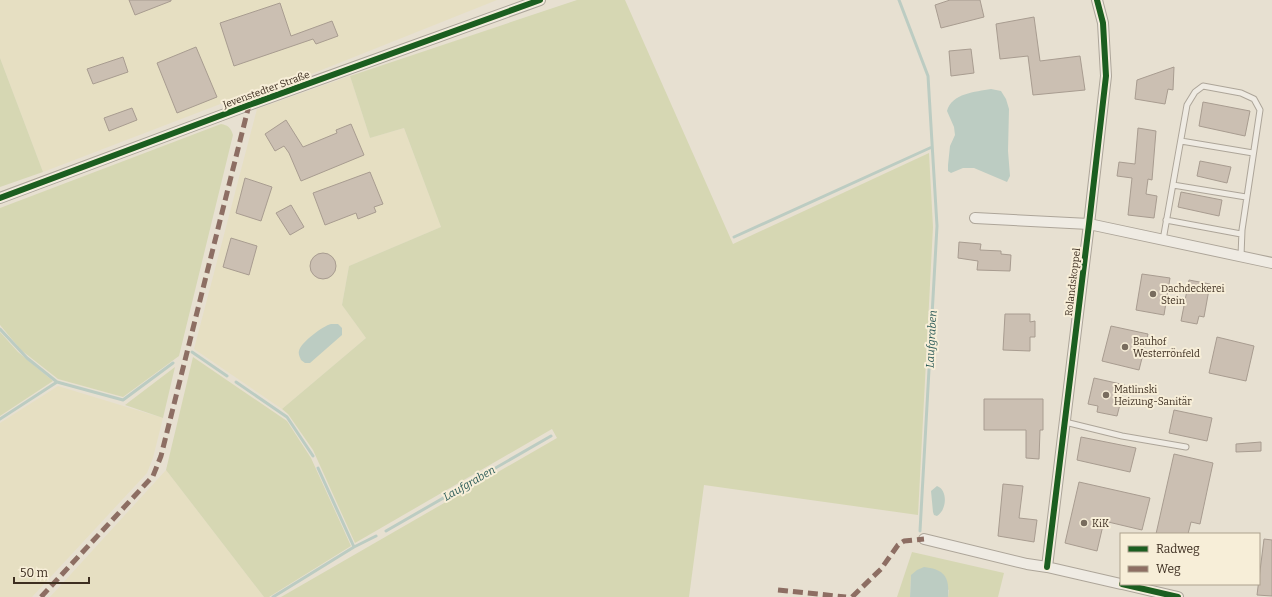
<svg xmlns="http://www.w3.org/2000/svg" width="1272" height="597" font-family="Bitter,serif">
<rect width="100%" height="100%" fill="#e7e0d1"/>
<path fill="#e6dfc2" d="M0,0H497L314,73L236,98L43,172L0,58Z
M350,76L370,138L404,128L441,227L349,266L342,305L366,338L282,409L194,349L257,109Z
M58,386L163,418L153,458L147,473L32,597H0V423Z
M166,470L264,597H50Z"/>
<path fill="#d6d7b3" d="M577,0H625L733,244L929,153L933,227L918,515L704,485L689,597H281L557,438L552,429L355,543L313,450L288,414L282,409L366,338L342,305L349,266L441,227L404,128L370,138L350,76Z
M0,58L43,172L0,187Z
M221,124C228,125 231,128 233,135L179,356L123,397L58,379L21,350L0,325V208Z
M0,332L18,352L53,381L0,416Z
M193,357L287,421L311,458L351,546L269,597H264L166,470Z
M175,367L163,418L125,405Z
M912,552L1004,573L998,597H948L949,590L911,575L910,597H897Z"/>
<path fill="#bcccc2" d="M991,89L1001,91L1006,99L1009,109L1008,151L1010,176L1007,182L974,168H963L951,173L948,171V165L950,146L955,135L954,127L947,111C952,93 975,92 991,89Z
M331,324H338L342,328V335L310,363H305L301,360C300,357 298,354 299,351C301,342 323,326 331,324Z
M937,486C948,490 947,510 937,516L934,515L933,512L931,491Z
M924,567C944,569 950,577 948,597H910L911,575L917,570Z"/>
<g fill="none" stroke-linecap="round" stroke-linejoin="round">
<path stroke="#bcccc2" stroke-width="3" d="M899,0L928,76L937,226L920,531
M734,237L932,147
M0,329L27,358L57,382
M192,352L227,376
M236,382L287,417L313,456
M0,419L57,382L123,400L173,363
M318,468L354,547
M386,531L551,436
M273,597L354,547L376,536"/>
</g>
<path fill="#cbbfb2" stroke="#a89c90" d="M129,0H171V1L135,15Z
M950,0H980L984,17L941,28L935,5Z
M280,3L291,36L332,21L338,36L316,44L313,39L234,66L220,23Z
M1034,17L1040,61L1080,56L1085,90L1033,95L1028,56L1000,59L996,24Z
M196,47L217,97L177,113L157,63Z
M971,49L974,73L951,76L949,51Z
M123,57L128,72L93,84L87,69Z
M1174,67L1173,90L1168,89L1165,104L1135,99L1137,80Z
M1203,102L1250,111L1245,136L1199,126Z
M132,108L137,120L109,131L104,118Z
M286,120L303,147L337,133L336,130L351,124L364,155L301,181L289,153L284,146L275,151L265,134Z
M1138,128L1156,131L1152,180L1148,179L1146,194L1157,196L1154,218L1128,215L1132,178L1117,176L1119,162L1135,164Z
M1200,161L1231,167L1227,183L1197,176Z
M370,172L383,204L374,207L376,212L358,219L356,213L325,225L313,193Z
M245,178L272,187L261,221L236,213Z
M1181,192L1222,200L1219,216L1178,207Z
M291,205L304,227L290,235L276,213Z
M231,238L257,246L249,275L223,267Z
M959,242L981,244L980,250L1001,251V254L1011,255L1010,271L977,270L978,261L958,258Z
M310 266a13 13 0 1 1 26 0a13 13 0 1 1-26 0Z
M1142,274L1170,278L1164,315L1136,310Z
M1189,280L1210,284L1204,317L1199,316L1197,324L1181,321Z
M1005,314H1030V322L1035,321V337H1030V351L1003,350Z
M1111,326L1148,334L1139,370L1102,361Z
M1217,337L1254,346L1246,381L1209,373Z
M1094,378L1125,385L1117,416L1097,412L1098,406L1088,404Z
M984,399H1043V430H1040L1039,459L1026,458V430H984Z
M1174,410L1212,418L1207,441L1169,433Z
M1081,437L1136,448L1130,472L1077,460Z
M1261,442V451L1236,452V444Z
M1174,454L1213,463L1200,524L1191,522L1188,534H1156Z
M1079,482L1150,498L1142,530L1104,521L1097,551L1065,543Z
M1003,484L1023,486L1019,518L1037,520L1034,542L998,536Z
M1264,539L1272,540V596L1257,595Z"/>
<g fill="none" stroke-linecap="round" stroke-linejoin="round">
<g stroke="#ada599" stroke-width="7">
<path id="service" d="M1181,141L1253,153
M1173,185L1246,197
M1166,220L1241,234
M1163,240L1187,105L1195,92L1203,86L1241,93L1254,99L1260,110L1242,230L1241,256
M1065,422L1122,436L1186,447"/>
</g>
<g stroke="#ada599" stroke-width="12">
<path id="minor" d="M0,198L249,105L540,0
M975,218L1089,224L1272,263
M924,539L1027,564L1047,567L1121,584
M1047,567L1089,224L1106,76L1103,23L1097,0
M1122,584L1178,597"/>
</g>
<use href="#service" stroke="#efebe3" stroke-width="5"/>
<use href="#minor" stroke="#efebe3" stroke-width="10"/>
<path stroke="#8d6e63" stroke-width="5" stroke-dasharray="10 5" stroke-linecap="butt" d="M778,590L846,597
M41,597L153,476L161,456L249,105
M852,597L881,569L898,545L904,541L924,539"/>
<g stroke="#f7eed8" stroke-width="8">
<path id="cycleway" d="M0,198L249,105L540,0
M1047,567L1089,224L1106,76L1103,23L1097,0
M1122,584L1178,597"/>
</g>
<use href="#cycleway" stroke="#1b5e20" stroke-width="6"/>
</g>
<g fill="#786c5e" stroke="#f7eed8" stroke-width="1.5">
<circle cx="1153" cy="294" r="4"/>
<circle cx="1125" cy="347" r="4"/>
<circle cx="1106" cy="395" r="4"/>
<circle cx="1084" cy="523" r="4"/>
</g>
<g text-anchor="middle" stroke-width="4" stroke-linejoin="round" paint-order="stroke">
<g font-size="10" fill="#3d2e20" stroke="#f7eed8">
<text transform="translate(266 89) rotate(-20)" y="4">Jevenstedter Straße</text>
<text transform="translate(1072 282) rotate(-83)" y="4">Rolandskoppel</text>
</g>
<g font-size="10" fill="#3d2e20" stroke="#f7eed8" text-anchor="start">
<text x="1161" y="292">Dachdeckerei<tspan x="1161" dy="12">Stein</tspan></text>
<text x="1133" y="345">Bauhof<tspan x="1133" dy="12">Westerrönfeld</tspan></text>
<text x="1114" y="393">Matlinski<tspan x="1114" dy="12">Heizung-Sanitär</tspan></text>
<text x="1092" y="527">KiK</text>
</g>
<g font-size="11" font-style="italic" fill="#2f5d5a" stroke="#f7eed8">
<text transform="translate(931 339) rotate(-87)" y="4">Laufgraben</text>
<text transform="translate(469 483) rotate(-30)" y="4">Laufgraben</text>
</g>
</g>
<rect x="1120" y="533" width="140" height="52" fill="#f7eed8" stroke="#ada18e"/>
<rect x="1128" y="546" width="20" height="6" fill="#1b5e20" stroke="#ada18e"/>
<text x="1156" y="553" font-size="12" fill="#3d2e20">Radweg</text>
<rect x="1128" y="566" width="20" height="6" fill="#8d6e63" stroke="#ada18e"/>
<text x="1156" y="573" font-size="12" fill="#3d2e20">Weg</text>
<path d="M14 577v6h75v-6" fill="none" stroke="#3d2e20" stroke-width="2"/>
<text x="20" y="577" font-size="12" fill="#3d2e20" stroke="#f7eed8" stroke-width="3" paint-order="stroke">50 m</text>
</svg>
